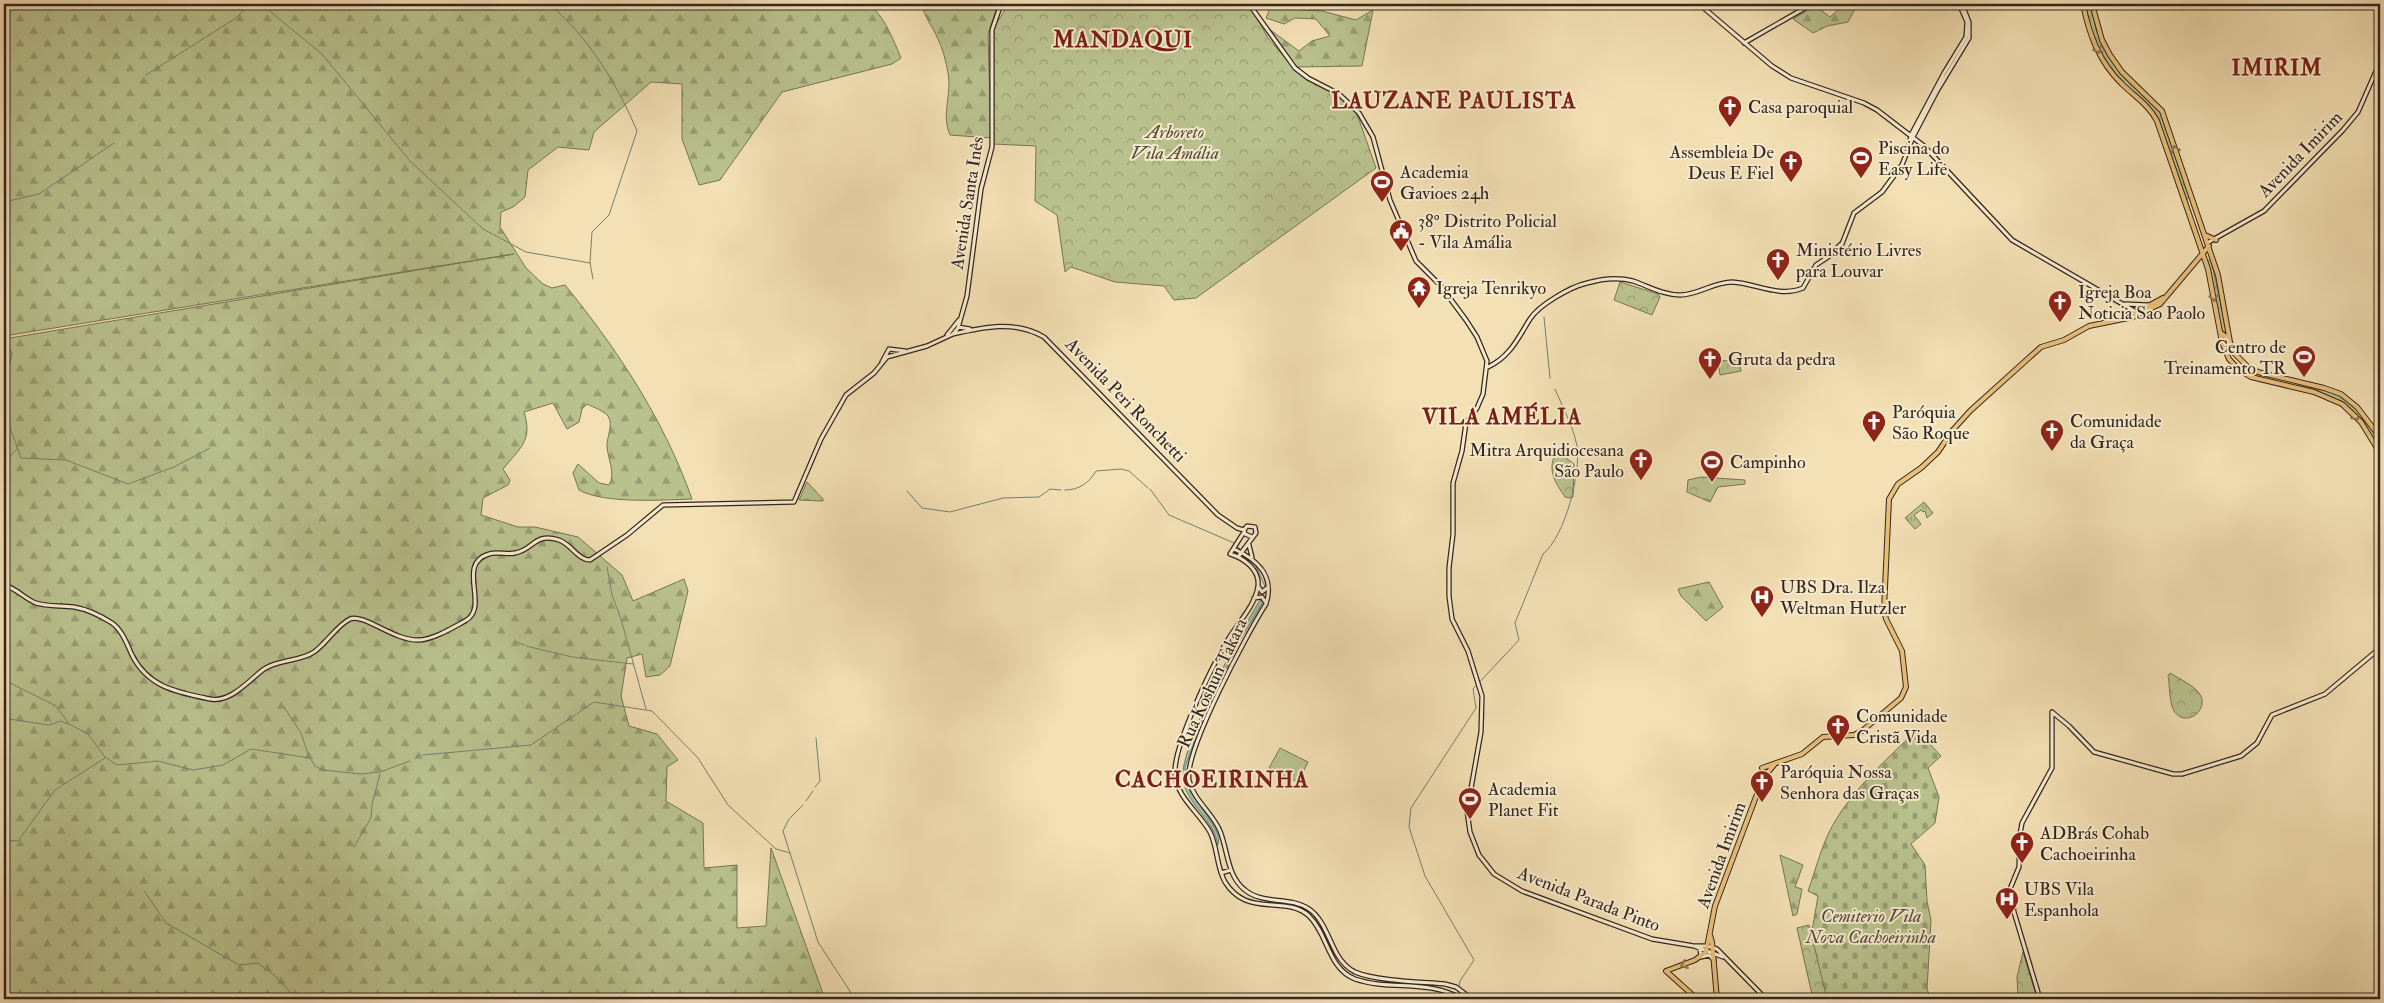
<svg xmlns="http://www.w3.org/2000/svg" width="2384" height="1003" font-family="'IM FELL Double Pica',serif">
<defs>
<pattern id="grass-tufts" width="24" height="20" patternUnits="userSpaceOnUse" patternTransform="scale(1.25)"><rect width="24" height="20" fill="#b9c28e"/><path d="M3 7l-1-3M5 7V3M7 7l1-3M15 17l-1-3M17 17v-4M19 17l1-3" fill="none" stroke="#979d74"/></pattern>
<pattern id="forest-firs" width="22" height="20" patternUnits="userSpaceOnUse" patternTransform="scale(1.25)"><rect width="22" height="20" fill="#b9c28e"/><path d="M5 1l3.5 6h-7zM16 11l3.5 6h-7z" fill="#979d74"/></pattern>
<pattern id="cemetery-stones" width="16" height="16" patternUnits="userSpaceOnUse" patternTransform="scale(1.25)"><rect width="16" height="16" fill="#b9c28e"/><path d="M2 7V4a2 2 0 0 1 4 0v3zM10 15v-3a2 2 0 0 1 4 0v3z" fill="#979d74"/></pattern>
<pattern id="park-crowns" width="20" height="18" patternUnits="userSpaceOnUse" patternTransform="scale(1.25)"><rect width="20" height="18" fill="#b9c28e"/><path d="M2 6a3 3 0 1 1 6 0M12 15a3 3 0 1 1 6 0" fill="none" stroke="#979d74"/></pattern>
</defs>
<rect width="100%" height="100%" fill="#f3e0b4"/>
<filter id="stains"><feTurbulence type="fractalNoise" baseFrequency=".004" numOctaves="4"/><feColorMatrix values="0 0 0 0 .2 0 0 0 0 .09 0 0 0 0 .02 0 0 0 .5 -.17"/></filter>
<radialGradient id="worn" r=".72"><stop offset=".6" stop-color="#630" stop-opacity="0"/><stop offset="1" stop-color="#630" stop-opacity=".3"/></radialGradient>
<path fill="url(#grass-tufts)" stroke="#767457" d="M1924,502L1933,513L1927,518L1925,511L1923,512L1921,510L1914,515L1921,524L1915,529L1905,518Z"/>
<path fill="url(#forest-firs)" stroke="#767457" d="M4,4H877L878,7L869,6C883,12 895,44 901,58L892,64L782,92L720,180L699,185L682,139V84L651,82L594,132L589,150L558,147L528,170L525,197L513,207L501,212L500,227L526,268L543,284L552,288L565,285C618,350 664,420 692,499C663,500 604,504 579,490L573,473L578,464L599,483L609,485C616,474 608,459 607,447C606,439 614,424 608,416C604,411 593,407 587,404L582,409L579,422L567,429L553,403L524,412C533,441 520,448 503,469L510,480L508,485L483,498L481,515L518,527H535L578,537L622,575L633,601L684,579L688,591L670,666L660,675L646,677L642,654L627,658L621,696L629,726L657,734L678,760L667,767L666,801L703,823L704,868L737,865V928L766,926L771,848L825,999H4V339L514,254L4,336Z
M922,4H998L988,34L991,138L950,135C941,115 952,94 948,73C946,62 943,49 938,39C933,27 924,17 922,4Z
M1845,4H1852L1854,11L1848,22L1827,26L1813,33L1793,19L1815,6L1830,17Z
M1270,8L1322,11L1356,20L1373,10L1362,66L1297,67L1269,29L1299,51L1312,41L1330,36L1316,19L1295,18L1284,24L1266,18Z
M1709,582L1723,607L1706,621L1681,596L1678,589Z
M1780,855L1803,865L1795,887L1802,889L1797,914L1793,916Z"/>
<path fill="url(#cemetery-stones)" stroke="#767457" d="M1917,730L1941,756L1928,768L1939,797L1935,823L1911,844L1925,865L1927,901L1931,920L1927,989L1931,999H1823L1811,937L1818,896L1808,891C1816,869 1822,843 1834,823C1854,788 1888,758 1917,730Z"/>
<path fill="url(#park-crowns)" stroke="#767457" d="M1009,4H1249L1268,38L1295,69L1343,97L1356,111L1376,168L1196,298L1174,300L1164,286L1115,282L1071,267L1065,272L1057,215L1035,201L1036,146L993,144V28Z
M2089,7L2092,8L2096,30L2108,56L2161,112L2189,194L2188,199L2184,198L2156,116L2113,73L2101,55L2091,30L2086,10Z
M2211,259L2226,329L2225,334L2222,332L2207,261Z
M1620,282L1658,294L1660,297L1652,315L1614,300Z
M1739,360L1741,371L1720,375L1718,361Z
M2317,388C2323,390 2331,391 2336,393C2351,400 2378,427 2380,443L2376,446C2361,420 2348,402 2318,392Z
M1557,451L1574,464L1573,497L1570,498L1565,497C1555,482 1546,469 1557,451Z
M1701,477L1745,480V484L1718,487L1710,502L1687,492L1688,480Z
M807,482L823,499V501L799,500Z
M2170,673C2178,678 2193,685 2199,693C2211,709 2186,729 2174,711C2169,702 2170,686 2168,676Z
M1809,925L1827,999H1813L1797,928Z
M2023,952L2036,995L2018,997L2017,977Z"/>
<path fill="#b9c28e" stroke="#767457" d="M1280,748L1308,762L1298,782L1269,768Z"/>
<path fill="#9cbea9" stroke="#728172" d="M1261,599L1263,602L1239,642L1204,716L1185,767L1188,787L1214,826L1219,837L1218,845C1214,820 1189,806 1183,782C1176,753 1242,627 1261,599Z"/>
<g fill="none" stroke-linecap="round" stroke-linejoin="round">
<path stroke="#728172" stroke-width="1" d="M261,4L322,54L410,161L483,229L526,252L590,263
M549,4C587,35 618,85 637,131L609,215L592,232L590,263L593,279
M146,75L236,18L250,4
M4,202L39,194L114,143
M1544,317L1550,378
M4,335L12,354L4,391
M4,411L21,458L66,460L128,484L174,467L210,448
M4,463L17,449
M1150,489L1169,515L1234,543
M1065,490C1079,490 1089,483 1096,471L1121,469L1129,471L1148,488
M907,491L922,508L950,512L1003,498L1039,497L1050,489L1061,490
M1238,547L1241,550
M1255,564L1265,586L1264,590
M607,567L612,595L621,619L646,709
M516,642L524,645
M526,646L572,657L633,664
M4,680L56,706L69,724L88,734L105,757L117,765L158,761L193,770L223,765L251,749L310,758L315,766L323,770L361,774L380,772L410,761
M284,707L301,733L309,757
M4,716L9,719L49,725L61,721L68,724
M423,755L531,745L594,702L652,711L698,758L728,805L776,849L790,853
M416,758L419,755
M815,787L820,781L816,738
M806,801L813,791
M803,805L789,819L783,831L818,942L855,999
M4,840L18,841L55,790L105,758
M354,847L371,818L372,804L380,774
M144,891L166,923L239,965L258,963L274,975L297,999
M1459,987L1460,981L1474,960L1425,876L1409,827L1411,808L1476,708L1473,689L1519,640L1515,623L1543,554C1565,536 1581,474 1577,446C1573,426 1563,408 1555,389"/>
<g stroke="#322620" stroke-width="5.5">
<path id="secondary" d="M1249,4L1295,68L1308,78L1339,94L1359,113L1373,137L1390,200L1416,261L1440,285L1466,320L1477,337L1487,361L1483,394L1477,408L1466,423L1462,451L1453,483V534L1449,568V596L1452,619L1468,651L1482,696L1481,732L1467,811L1470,832L1479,855L1494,874L1522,891L1652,939L1694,946L1723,957
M1699,4L1772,66L1791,78L1864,103L1877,110L1924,146L2012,240L2138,313
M1744,43L1812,4
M1908,151L1911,135L1944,73L1966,37L1967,22L1959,4
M2207,243L2264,211L2343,130L2358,112L2380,62
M1831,254L1841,244
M2125,304L2149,305
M958,327L970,329
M953,334C984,327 1015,320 1044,337L1218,515L1237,528L1244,530
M947,335L959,320
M882,362L889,349L905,351
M1488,367C1510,357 1518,338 1530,319C1539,305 1570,287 1587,283C1601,279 1619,277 1633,281C1648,286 1663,295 1680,295C1698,295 1714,282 1732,282C1755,283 1779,298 1803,288L1816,265L1840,249L1854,213L1882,192L1902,165L1913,137L1937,91L1969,38V22L1962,4
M1244,532L1230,554C1244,558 1260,570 1258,586C1256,604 1238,623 1229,638C1213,664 1173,746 1175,774C1177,798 1199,812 1210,832C1218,848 1216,866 1225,882C1230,890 1236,896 1245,900C1265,909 1292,900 1309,916C1328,934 1328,969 1355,979C1390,991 1429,979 1462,999
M1249,545L1252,557
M1234,549C1258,560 1275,576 1266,604C1248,632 1184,751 1189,780C1193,800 1213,813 1220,831C1228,851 1227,876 1245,890C1263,905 1290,896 1309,909C1323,918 1329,940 1337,954C1341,961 1347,968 1355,972C1376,981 1422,982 1445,984L1456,987L1472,999
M1238,557L1256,533L1255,527L1247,526L1244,530L1245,534L1252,537
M4,585C16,588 25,599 36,603C48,607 62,605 74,607C86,609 101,616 112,623C122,630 127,644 132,655C148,687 176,692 210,699C231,703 249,680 264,669C279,659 299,662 314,652C327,643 336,626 350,619C364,613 395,642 420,640C434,639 452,628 465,621C491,607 455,564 489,554C497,551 507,555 515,553C534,550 534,532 559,540C571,544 578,560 590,560L627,535L663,505L794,502L821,439L846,395L874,373L887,357L927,346L953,334L958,328L967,296L981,189L992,147V30L1001,4
M1258,586L1262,592L1267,588
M1254,598L1262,597L1266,603
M2052,712L2069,726L2094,752L2173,774H2182L2241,756L2257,743L2272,715L2325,694L2380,648
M1221,873L1231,870
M1694,946H1707L1717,949L1766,999
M1700,949L1701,957L1709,955L1714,960
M2040,999L2014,912L2010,889L2019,867L2020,834L2022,823L2052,768V712"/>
</g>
<g stroke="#322620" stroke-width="6">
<path id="primary" d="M2083,4C2089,34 2099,62 2122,84C2134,96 2149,105 2157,121L2208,269L2222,342L2229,359L2239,370L2251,377L2314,392L2342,404L2361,422L2380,453
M2092,4L2102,40L2110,55L2122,72L2162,111L2218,275L2230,342L2234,353L2248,367L2258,372L2324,388L2341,394L2357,407L2380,437
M2205,235L2216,240
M2130,316L2163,298
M2221,333L2225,336L2229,344
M1762,768L1802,754L1823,737L1854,735L1862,731L1901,698L1906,687L1902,651L1886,619L1884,610L1889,499L1898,484L1921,468L1938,452L1952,431L1970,411L2041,347L2064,340L2089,326L2133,317L2160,304L2209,246
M1710,935L1712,942L1717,999
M1666,971L1695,960L1706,952L1715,906L1763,778L1774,765
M1666,971L1697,999"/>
</g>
<use href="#secondary" stroke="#f7ebce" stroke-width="3"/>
<use href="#primary" stroke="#eac07a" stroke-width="4"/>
</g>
<defs><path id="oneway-chevron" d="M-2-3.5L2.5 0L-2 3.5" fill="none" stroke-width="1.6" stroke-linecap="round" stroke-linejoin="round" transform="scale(1.25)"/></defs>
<g stroke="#8e734d">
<use href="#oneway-chevron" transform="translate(2098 50) rotate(64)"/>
<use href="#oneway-chevron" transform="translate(2175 149) rotate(-107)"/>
<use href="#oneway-chevron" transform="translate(2214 298) rotate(80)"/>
<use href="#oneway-chevron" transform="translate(2356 417) rotate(49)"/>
<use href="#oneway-chevron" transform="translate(1684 965) rotate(157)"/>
</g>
<defs>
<g id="church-pin" transform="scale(1.25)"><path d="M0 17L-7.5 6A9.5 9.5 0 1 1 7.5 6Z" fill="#8f2418" stroke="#f7ebce"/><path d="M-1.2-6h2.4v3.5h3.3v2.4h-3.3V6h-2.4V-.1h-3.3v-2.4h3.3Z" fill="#fff"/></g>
<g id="stadium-pin" transform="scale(1.25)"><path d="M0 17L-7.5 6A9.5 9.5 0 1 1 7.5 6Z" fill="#8f2418" stroke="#f7ebce"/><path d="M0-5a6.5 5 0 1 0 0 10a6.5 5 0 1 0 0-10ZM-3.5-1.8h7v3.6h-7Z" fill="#fff"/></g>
<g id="civic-pin" transform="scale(1.25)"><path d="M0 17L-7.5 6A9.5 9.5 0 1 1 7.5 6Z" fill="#8f2418" stroke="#f7ebce"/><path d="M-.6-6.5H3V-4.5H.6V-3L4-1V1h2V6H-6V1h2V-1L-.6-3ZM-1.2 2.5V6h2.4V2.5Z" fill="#fff"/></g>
<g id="temple-pin" transform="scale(1.25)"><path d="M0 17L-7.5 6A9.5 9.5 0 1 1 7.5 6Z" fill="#8f2418" stroke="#f7ebce"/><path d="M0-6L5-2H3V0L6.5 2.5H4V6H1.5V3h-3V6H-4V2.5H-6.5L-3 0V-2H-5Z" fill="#fff"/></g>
<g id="hospital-pin" transform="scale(1.25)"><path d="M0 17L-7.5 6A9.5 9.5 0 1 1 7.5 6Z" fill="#8f2418" stroke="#f7ebce"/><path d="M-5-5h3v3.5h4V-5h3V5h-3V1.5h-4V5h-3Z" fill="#fff"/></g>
</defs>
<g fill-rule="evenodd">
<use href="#church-pin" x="1730" y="107"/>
<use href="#stadium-pin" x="1861" y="158"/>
<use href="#church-pin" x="1791" y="162"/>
<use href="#stadium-pin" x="1382" y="182"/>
<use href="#civic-pin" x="1401" y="231"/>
<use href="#church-pin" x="1778" y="260"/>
<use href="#temple-pin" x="1419" y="288"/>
<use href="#church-pin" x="2060" y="302"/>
<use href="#stadium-pin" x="2304" y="357"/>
<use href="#church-pin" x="1710" y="359"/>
<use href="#church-pin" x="1874" y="422"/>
<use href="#church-pin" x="2052" y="431"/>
<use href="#church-pin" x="1641" y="460"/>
<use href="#stadium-pin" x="1712" y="462"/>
<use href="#hospital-pin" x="1762" y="597"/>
<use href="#church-pin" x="1838" y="726"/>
<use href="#church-pin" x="1762" y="782"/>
<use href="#stadium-pin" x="1470" y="799"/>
<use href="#church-pin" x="2022" y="843"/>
<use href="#hospital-pin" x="2007" y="899"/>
</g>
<g text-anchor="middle" stroke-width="4" stroke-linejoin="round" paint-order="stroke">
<g font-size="18" fill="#322620" stroke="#f7ebce" text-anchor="start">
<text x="1748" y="113">Casa paroquial</text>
<text x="1878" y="154">Piscina do<tspan x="1878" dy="21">Easy Life</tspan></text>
<text x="1774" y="158" text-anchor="end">Assembleia De<tspan x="1774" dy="21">Deus E Fiel</tspan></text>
<text x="1400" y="178">Academia<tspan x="1400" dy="21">Gavioes 24h</tspan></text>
<text x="1418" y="227">38º Distrito Policial<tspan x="1418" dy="21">- Vila Amália</tspan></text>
<text x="1796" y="256">Ministério Livres<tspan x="1796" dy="21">para Louvar</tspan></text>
<text x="1436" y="294">Igreja Tenrikyo</text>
<text x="2078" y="298">Igreja Boa<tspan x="2078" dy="21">Noticia Sao Paolo</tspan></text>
<text x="2286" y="353" text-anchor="end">Centro de<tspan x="2286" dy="21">Treinamento TR</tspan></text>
<text x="1728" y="365">Gruta da pedra</text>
<text x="1892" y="418">Paróquia<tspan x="1892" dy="21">São Roque</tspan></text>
<text x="2070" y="427">Comunidade<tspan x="2070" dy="21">da Graça</tspan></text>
<text x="1624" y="456" text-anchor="end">Mitra Arquidiocesana<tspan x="1624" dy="21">São Paulo</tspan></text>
<text x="1730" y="468">Campinho</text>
<text x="1780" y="593">UBS Dra. Ilza<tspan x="1780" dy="21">Weltman Hutzler</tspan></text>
<text x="1856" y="722">Comunidade<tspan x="1856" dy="21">Cristã Vida</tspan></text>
<text x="1780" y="778">Paróquia Nossa<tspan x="1780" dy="21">Senhora das Graças</tspan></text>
<text x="1488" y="795">Academia<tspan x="1488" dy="21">Planet Fit</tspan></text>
<text x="2040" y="839">ADBrás Cohab<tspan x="2040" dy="21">Cachoeirinha</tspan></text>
<text x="2024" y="895">UBS Vila<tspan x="2024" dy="21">Espanhola</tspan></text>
</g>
<g font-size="18" font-style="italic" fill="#544d3c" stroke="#f7ebce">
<text x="1175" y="138">Arboreto<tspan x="1175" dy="21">Vila Amália</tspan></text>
<text x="1871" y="922">Cemiterio Vila<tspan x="1871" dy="21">Nova Cachoeirinha</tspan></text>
</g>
<g font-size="18" fill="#322620" stroke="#f7ebce">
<text transform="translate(2300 154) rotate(-46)" y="6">Avenida Imirim</text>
<text transform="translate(967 203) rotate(-81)" y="6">Avenida Santa Inês</text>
<text transform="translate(1126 400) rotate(46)" y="6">Avenida Peri Ronchetti</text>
<text transform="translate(1212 683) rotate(-65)" y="6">Rua Koshun Takara</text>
<text transform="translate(1721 855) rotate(-70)" y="6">Avenida Imirim</text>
<text transform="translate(1589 899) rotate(21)" y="6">Avenida Parada Pinto</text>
</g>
<g font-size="22" font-weight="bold" letter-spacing="1" fill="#7a1f14" stroke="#f7ebce">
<text x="1123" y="47">MANDAQUI</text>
<text x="2277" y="75">IMIRIM</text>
<text x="1454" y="108">LAUZANE PAULISTA</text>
<text x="1502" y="424">VILA AMÉLIA</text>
<text x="1212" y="787">CACHOEIRINHA</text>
</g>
</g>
<rect width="2384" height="1003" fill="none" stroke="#f3e0b4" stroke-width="20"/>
<rect x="5" y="5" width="2374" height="993" fill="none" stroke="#322620" stroke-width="2.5"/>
<rect x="10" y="10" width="2364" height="983" fill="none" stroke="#322620"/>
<rect width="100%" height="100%" filter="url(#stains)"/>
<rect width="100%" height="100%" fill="url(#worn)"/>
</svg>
